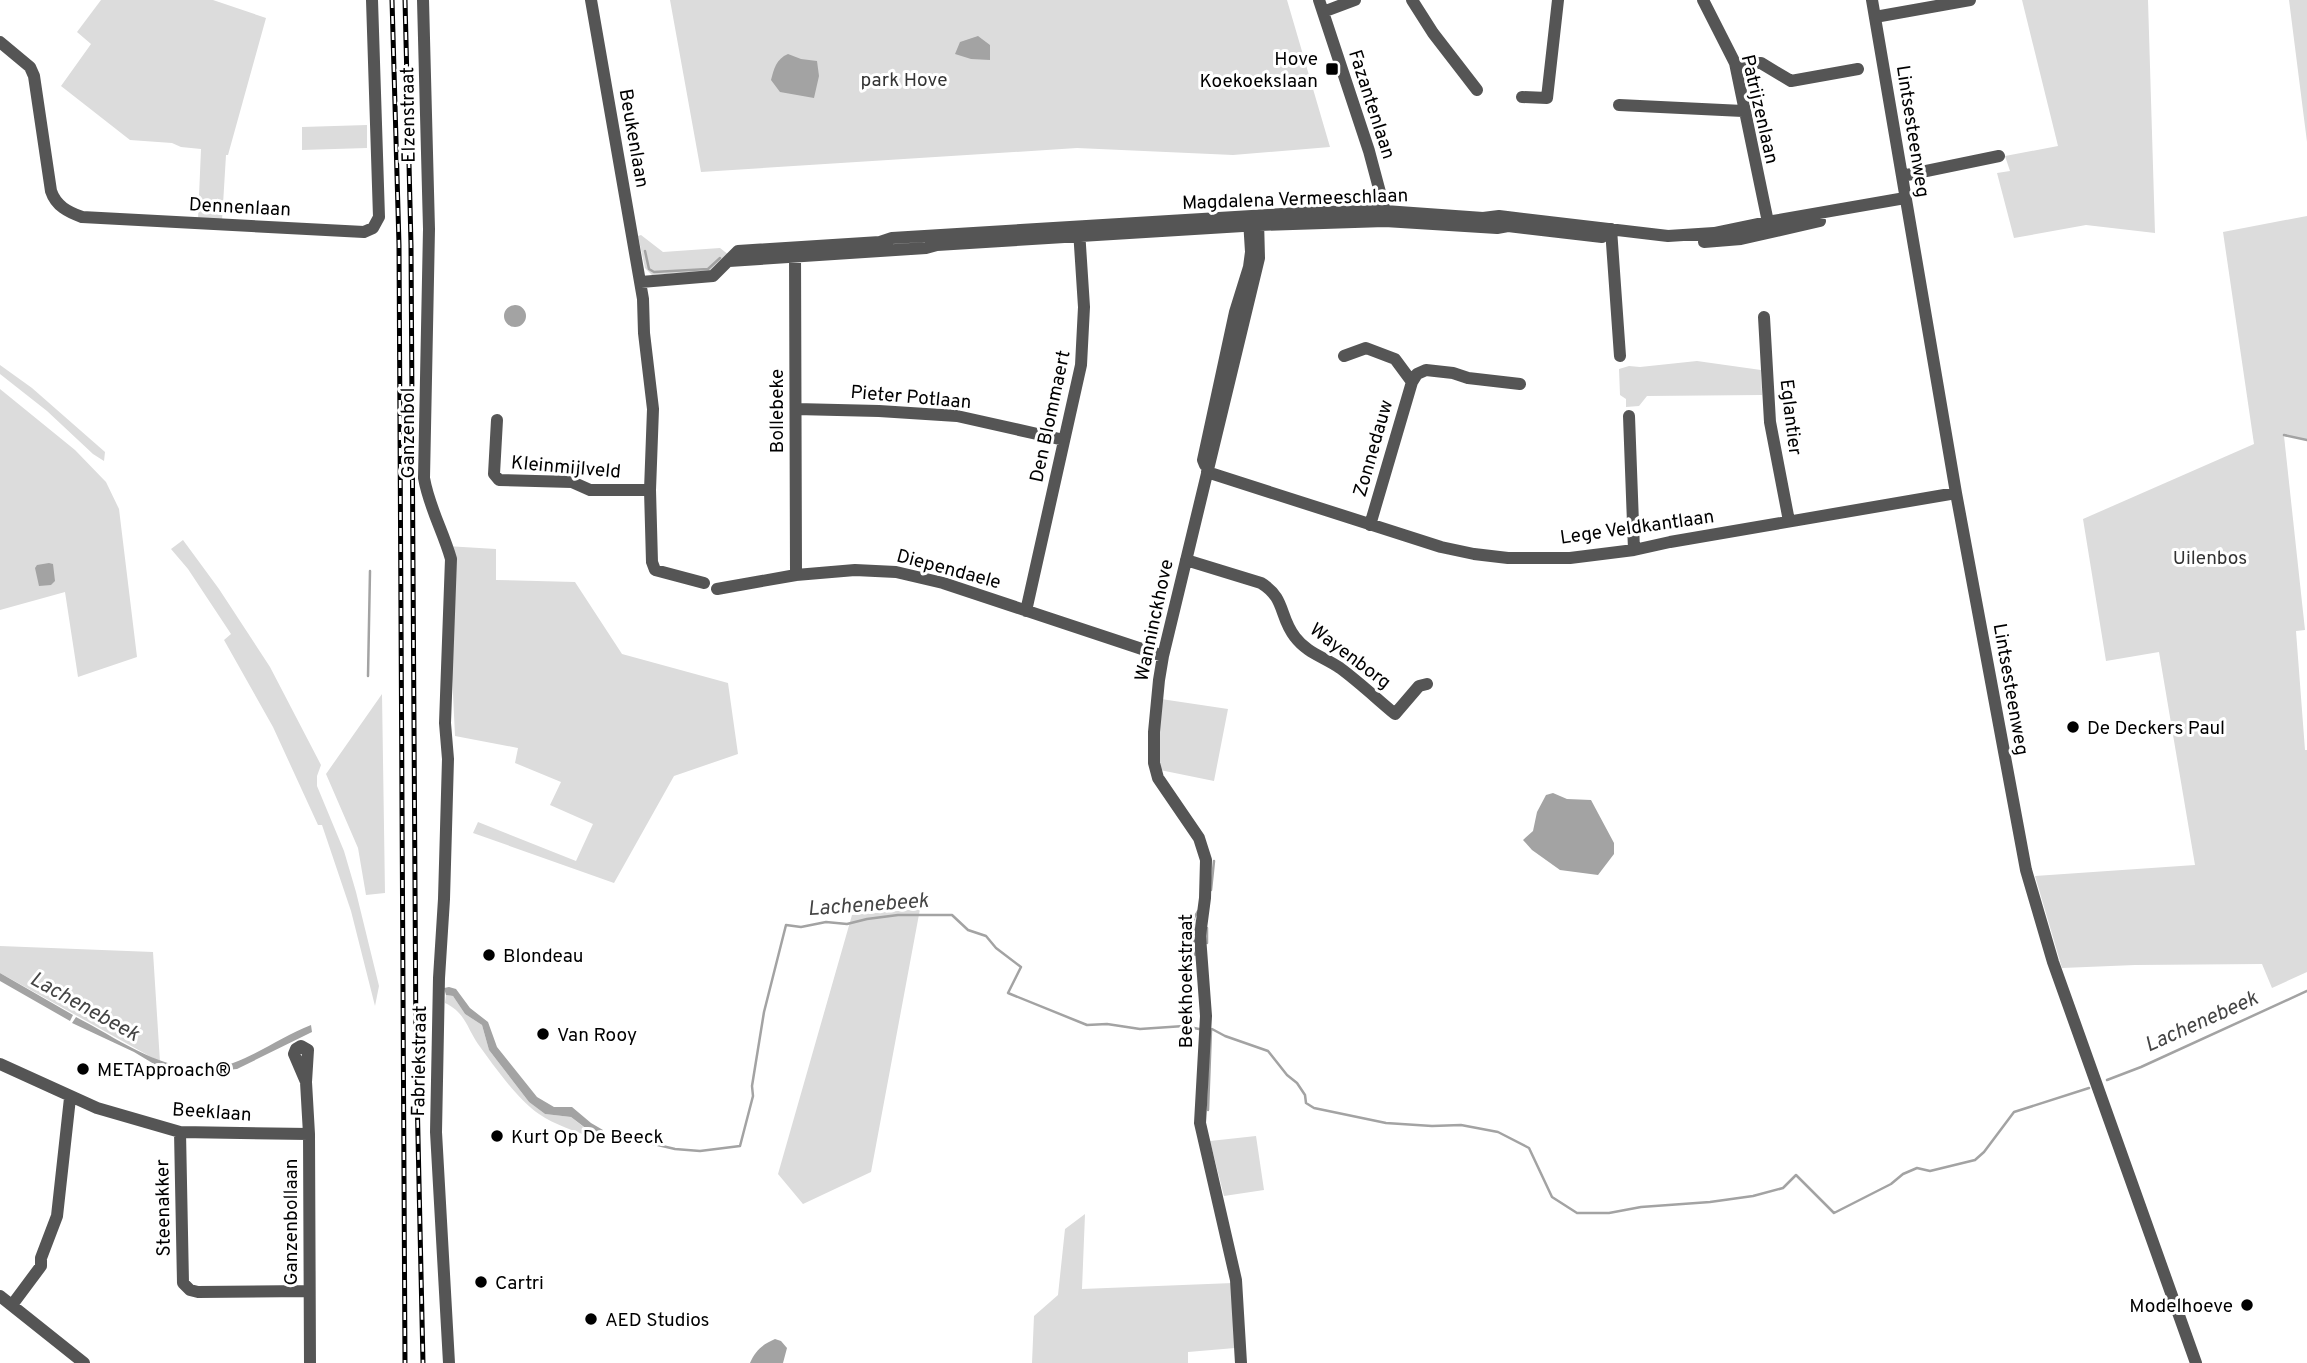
<svg xmlns="http://www.w3.org/2000/svg" width="2307" height="1363" font-family="Overpass,sans-serif">
<rect width="100%" height="100%" fill="#fff"/>
<path fill="#dcdcdc" d="M101,0H213L266,18L228,155H226L222,221L198,220L201,149L181,147L172,143L130,140L61,86L91,44L77,32Z
M670,0H1287L1330,147L1233,155L1077,148L701,172Z
M2022,0H2148L2155,233L2086,225L2014,238L1997,173L2010,171L2005,156L2058,146Z
M2289,0H2307V142Z
M367,125V148L302,150V127Z
M2307,216V440L2284,436L2305,630L2296,631L2305,750H2307V972L2272,988L2262,964L2135,965L2062,968L2035,876L2195,865L2159,652L2106,661L2083,519L2254,444L2223,232Z
M641,235L663,252L720,248L729,255L711,271L652,275L645,268L638,236Z
M1697,361L1761,370L1762,395L1647,396L1639,406L1626,407V399L1620,395L1619,369L1629,366L1640,367Z
M0,365L32,388L105,452L104,461L93,454L47,411L0,374Z
M0,389L75,450L106,482L119,509L137,657L78,677L65,592L0,610Z
M183,540L219,589L270,667L321,765L317,776V786L344,851L356,892L379,986L375,1006L351,911L322,825H318L273,727L224,640L231,634L188,569L171,549Z
M446,546L496,549V580L575,582L622,654L728,683L738,754L674,776L614,883L473,833L478,822L576,861L593,824L550,805L561,782L515,763L518,748L455,736Z
M382,694L385,893L366,895L358,848L326,774Z
M1161,699L1228,709L1214,781L1160,770L1158,742Z
M920,909L871,1172L803,1204L778,1174L852,915Z
M0,946L153,952L160,1062L0,973Z
M446,995L453,996L465,1014L482,1025L489,1050L529,1102L545,1114L571,1117L591,1133L602,1134L600,1137L593,1138C575,1131 555,1125 539,1114C517,1099 494,1066 478,1044C467,1028 465,1012 445,1003Z
M1256,1136L1264,1190L1224,1196L1210,1141Z
M1085,1214L1082,1289L1233,1283L1235,1348L1188,1352V1363H1032L1034,1316L1058,1295L1065,1229Z"/>
<path fill="#a3a3a3" d="M978,36L990,45V60L971,59L955,54L960,42Z
M788,54L801,59L817,61L819,76L814,98L780,92L771,80C774,69 776,59 788,54Z
M504 316a11 11 0 1 1 22 0a11 11 0 1 1-22 0Z
M49,563L53,564L55,581L51,585L39,586L35,568L37,565Z
M1553,793L1567,799L1591,800L1614,843V854L1598,875L1560,870L1532,850L1523,840L1533,831L1537,812L1546,795Z
M0,973L73,1015L70,1021L0,981Z
M449,987L456,989L470,1008L488,1022L497,1047L537,1097L554,1107H572L591,1123L603,1130L602,1134L592,1133L571,1117L545,1114L529,1102L489,1050L482,1025L465,1014L453,996L446,995L444,988Z
M76,1017C125,1042 175,1083 233,1063C260,1053 285,1035 311,1025L312,1032L237,1069L188,1074L159,1067L134,1052L72,1023Z
M775,1339L781,1341L787,1348L783,1363H750C755,1351 763,1344 775,1339Z"/>
<g fill="none" stroke-linecap="round" stroke-linejoin="round">
<path stroke="#a3a3a3" stroke-width="2.5" d="M645,251L649,269L654,272L708,269L720,258
M2284,435L2307,440
M368,676L370,571
M1211,890L1214,861
M1194,934V918L1198,911
M1194,941L1195,955
M1207,943V928
M1212,1029L1225,1036L1268,1051L1287,1075L1297,1083L1305,1095L1306,1103L1314,1108L1386,1123L1432,1126L1461,1125L1498,1132L1529,1148L1552,1197L1577,1213H1609L1641,1207L1710,1202L1753,1196L1783,1188L1796,1175L1834,1213L1891,1184L1903,1174L1917,1168L1930,1171L1975,1160L1984,1152L2014,1112L2089,1088
M2107,1080L2141,1067L2307,991
M1208,1110L1211,1030
M611,1134L675,1149L700,1151L740,1146L753,1096L752,1086L764,1012L786,925L801,927L826,922L847,924L867,919L898,915H952L968,930L986,936L996,948L1021,967L1008,993L1087,1025L1107,1024L1140,1029L1184,1026L1199,1029"/>
<path stroke="#555" stroke-width="12" d="M423,0L429,229L424,478C429,507 443,531 451,559L445,723L448,759L444,899L439,978L436,1132L449,1363
M591,0L643,299L644,333L653,409L650,490L652,562L655,570L704,583
M1319,0L1369,151L1385,211V217
M1412,0L1433,33L1477,90
M1703,0L1735,63L1769,227
M1872,0L1956,493L2026,870L2053,962L2196,1363
M1323,12L1355,0
M1875,17L1970,0
M0,42L30,67L34,76L51,191C56,206 68,212 82,217L364,232L373,228L379,217L372,0
M1735,63H1761L1791,81L1858,69
M1522,97L1547,98L1558,0
M1619,105L1743,111
M1902,176L1999,156
M1611,229L1620,356
M1704,242L1741,239L1820,221
M795,250L796,575
M729,261L926,248L937,245L1259,225L1385,221L1497,228L1508,226L1602,237
M641,282L713,276L738,251L880,242L892,238L1315,212L1385,211L1483,218L1499,216L1668,236L1714,233L1767,222L1905,198
M1764,317L1770,422L1789,521
M1344,356L1366,348L1395,359L1412,382
M796,409L879,411L957,416L1064,440
M1629,416L1634,550
M497,420L494,474L499,480L572,482L590,490H650
M1205,465L1203,460L1235,312L1249,267L1251,252L1249,220
M1207,472L1441,547L1474,554L1508,558H1570L1634,550L1670,542L1956,493
M1370,525L1412,382L1417,374L1426,370L1453,373L1468,378L1520,384
M1186,560L1261,583C1286,598 1279,617 1295,637C1307,653 1324,657 1340,668C1359,682 1377,699 1395,714L1419,686L1427,684
M717,589L796,575L855,570L896,572L943,583L1163,656
M1026,611L1081,365L1084,307L1079,230
M0,1064L97,1108L180,1132L309,1134
M306,1082L294,1054L296,1049L301,1046L308,1050L306,1082L309,1134L310,1363
M180,1132L183,1283L190,1290L198,1292L309,1291
M0,1296L84,1363
M12,1305L41,1266V1258L57,1216L70,1098
M1241,1363L1236,1280L1200,1123L1206,1016L1200,936L1205,898L1206,860L1199,838L1158,778L1154,763V732L1159,680L1163,656L1259,258L1258,220"/>
<g stroke="#000" stroke-width="5">
<path id="rail" d="M392,0L399,245L405,1363
M405,0L411,245L416,1047L423,1363"/>
</g>
<use href="#rail" stroke="#fff" stroke-width="2.5" stroke-dasharray="8" stroke-linecap="butt"/>
</g>
<g fill="#000" stroke="#fff" stroke-width="2.5">
<rect x="1325" y="62" width="14" height="14" rx="3.5"/>
<circle cx="2073" cy="727" r="7"/>
<circle cx="489" cy="955" r="7"/>
<circle cx="543" cy="1034" r="7"/>
<circle cx="83" cy="1069" r="7"/>
<circle cx="497" cy="1136" r="7"/>
<circle cx="481" cy="1282" r="7"/>
<circle cx="2247" cy="1305" r="7"/>
<circle cx="591" cy="1319" r="7"/>
</g>
<g text-anchor="middle" stroke-width="6" stroke-linejoin="round" paint-order="stroke">
<g font-size="19" fill="#000" stroke="#fff" text-anchor="start">
<text x="1318" y="65" text-anchor="end">Hove<tspan x="1318" dy="22">Koekoekslaan</tspan></text>
<text x="2087" y="734">De Deckers Paul</text>
<text x="503" y="962">Blondeau</text>
<text x="557" y="1041">Van Rooy</text>
<text x="97" y="1076">METApproach®</text>
<text x="511" y="1143">Kurt Op De Beeck</text>
<text x="495" y="1289">Cartri</text>
<text x="2233" y="1312" text-anchor="end">Modelhoeve</text>
<text x="605" y="1326">AED Studios</text>
</g>
<g font-size="19" fill="#333" stroke="#fff">
<text x="904" y="86">park Hove</text>
<text x="2210" y="564">Uilenbos</text>
</g>
<g font-size="19" fill="#000" stroke="#fff">
<text transform="translate(1373 104) rotate(72)" y="7">Fazantenlaan</text>
<text transform="translate(1761 109) rotate(77)" y="7">Patrijzenlaan</text>
<text transform="translate(407 115) rotate(-91)" y="7">Elzenstraat</text>
<text transform="translate(1914 131) rotate(81)" y="7">Lintsesteenweg</text>
<text transform="translate(635 138) rotate(80)" y="7">Beukenlaan</text>
<text transform="translate(1295 198) rotate(-2)" y="7">Magdalena Vermeeschlaan</text>
<text transform="translate(240 206) rotate(3)" y="7">Dennenlaan</text>
<text transform="translate(911 396) rotate(5)" y="7">Pieter Potlaan</text>
<text transform="translate(776 411) rotate(-90)" y="7">Bollebeke</text>
<text transform="translate(1049 416) rotate(-78)" y="7">Den Blommaert</text>
<text transform="translate(1792 417) rotate(83)" y="7">Eglantier</text>
<text transform="translate(407 433) rotate(-90)" y="7">Ganzenbol</text>
<text transform="translate(1372 448) rotate(-74)" y="7">Zonnedauw</text>
<text transform="translate(566 466) rotate(5)" y="7">Kleinmijlveld</text>
<text transform="translate(1637 526) rotate(-8)" y="7">Lege Veldkantlaan</text>
<text transform="translate(949 568) rotate(15)" y="7">Diependaele</text>
<text transform="translate(1153 620) rotate(-78)" y="7">Wanninckhove</text>
<text transform="translate(1351 655) rotate(37)" y="7">Wayenborg</text>
<text transform="translate(2012 689) rotate(80)" y="7">Lintsesteenweg</text>
<text transform="translate(1185 981) rotate(-90)" y="7">Beekhoekstraat</text>
<text transform="translate(418 1061) rotate(-89)" y="7">Fabriekstraat</text>
<text transform="translate(212 1111) rotate(4)" y="7">Beeklaan</text>
<text transform="translate(162 1208) rotate(-91)" y="7">Steenakker</text>
<text transform="translate(290 1222) rotate(-90)" y="7">Ganzenbollaan</text>
</g>
<g font-size="21" font-style="italic" fill="#444" stroke="#fff">
<text transform="translate(868 904) rotate(-4)" y="7">Lachenebeek</text>
<text transform="translate(85 1006) rotate(29)" y="7">Lachenebeek</text>
<text transform="translate(2201 1021) rotate(-24)" y="7">Lachenebeek</text>
</g>
</g>
</svg>
